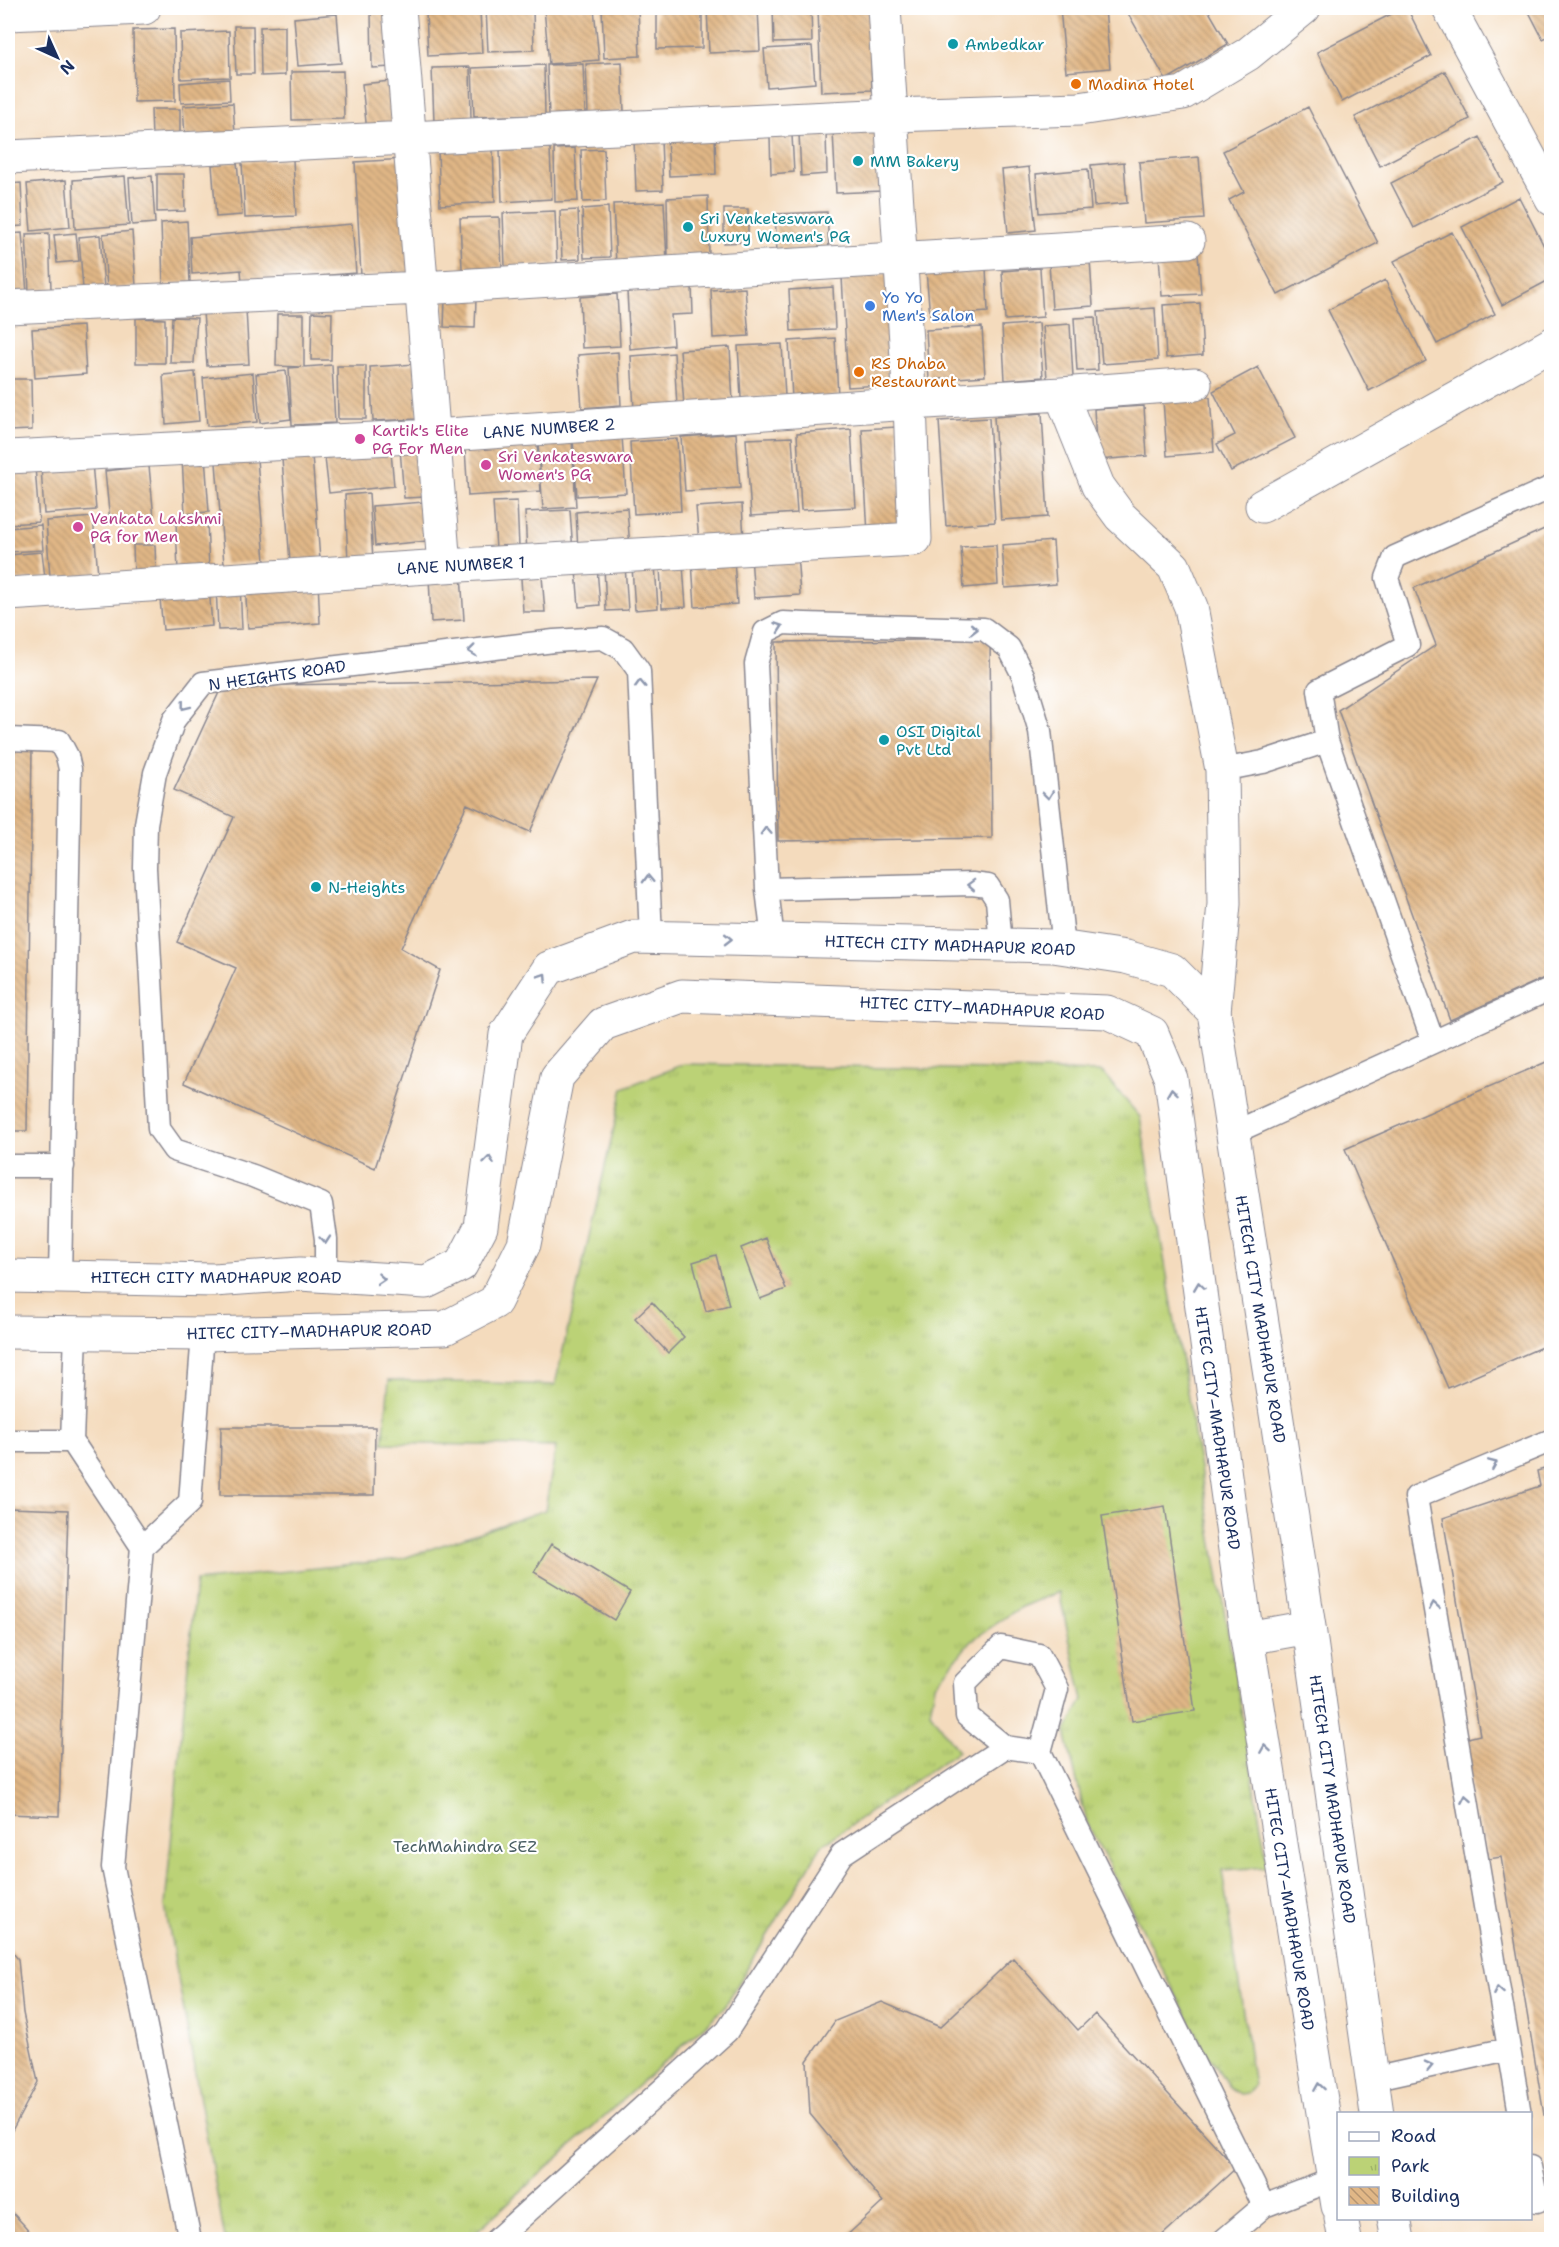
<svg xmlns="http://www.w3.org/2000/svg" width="1559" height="2247" font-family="'Shantell Sans',sans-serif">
<defs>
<pattern id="park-tufts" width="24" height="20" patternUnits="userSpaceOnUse" patternTransform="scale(1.5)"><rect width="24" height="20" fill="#bbd276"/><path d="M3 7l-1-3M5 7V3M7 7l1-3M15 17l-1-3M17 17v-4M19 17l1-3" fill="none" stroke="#a0b568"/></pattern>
<pattern id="building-back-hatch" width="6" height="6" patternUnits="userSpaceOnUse" patternTransform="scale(1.5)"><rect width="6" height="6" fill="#e1b786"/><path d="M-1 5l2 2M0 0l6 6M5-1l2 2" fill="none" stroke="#b69571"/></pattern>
</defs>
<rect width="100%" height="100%" fill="#fff"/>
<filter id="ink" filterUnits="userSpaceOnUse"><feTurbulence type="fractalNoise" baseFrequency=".0167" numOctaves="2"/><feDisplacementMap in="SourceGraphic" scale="12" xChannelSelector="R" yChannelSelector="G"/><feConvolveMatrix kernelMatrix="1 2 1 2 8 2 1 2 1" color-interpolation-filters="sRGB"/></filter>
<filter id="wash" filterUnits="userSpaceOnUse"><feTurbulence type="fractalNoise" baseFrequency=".008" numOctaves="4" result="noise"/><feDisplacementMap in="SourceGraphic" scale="24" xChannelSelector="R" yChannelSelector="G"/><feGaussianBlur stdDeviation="1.35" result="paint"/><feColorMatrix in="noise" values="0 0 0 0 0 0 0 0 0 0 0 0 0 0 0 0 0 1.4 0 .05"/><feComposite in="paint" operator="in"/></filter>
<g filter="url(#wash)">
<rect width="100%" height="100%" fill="#f4dbbd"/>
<path fill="url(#park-tufts)" stroke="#6b806a" stroke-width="1.5" d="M684,1064L1102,1072L1140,1117L1268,1867L1222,1870L1254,2086L1248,2093L1239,2094L1229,2087L1202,2045L1087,1823L1065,1732L1083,1700L1059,1592L1021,1607L971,1641L935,1685L930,1712L958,1751L822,1845L723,2009L468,2239H225L165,1906L196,1581L401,1559L545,1510L556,1447L383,1443L389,1380L555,1385L623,1088Z"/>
<g id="blocks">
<path fill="url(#building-back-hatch)" d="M486,8H533L534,50L488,52Z
M544,8H594L599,60L549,64Z
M602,8H638L640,56L604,58Z
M657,8H702V48L657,49Z
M707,8H758L760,51L709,53Z
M773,8H811L812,42L774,43Z
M818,8H869L872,90L821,92Z
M1060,8H1105L1110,68L1066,72Z
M1125,8H1207L1228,44L1166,80Z
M1403,8H1407L1431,56L1342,102L1317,52Z
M1527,8H1551V35L1543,39Z
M480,10L482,53L428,56L426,12Z
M392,11L393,67L372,68L371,12Z
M337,14L341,63L298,66L294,18Z
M234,26H253L254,74H236Z
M285,26V75L261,76L260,27Z
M174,29L175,101L134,102L133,30Z
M229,31L230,77L181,79L180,33Z
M812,46L815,83L767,87L764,49Z
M622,62L624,112L588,114L586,64Z
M583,64L585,113L549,115L547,65Z
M544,65L545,115L474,117L472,68Z
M470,67L471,120L434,122L432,68Z
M343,71L344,119L292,120L291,72Z
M1445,71L1470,119L1380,166L1355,117Z
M229,79L230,100L181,103L180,83Z
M400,80L405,128L367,132L362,84Z
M233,103L235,134L185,137L183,106Z
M1308,107L1378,243L1278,295L1229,200L1244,192L1223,151Z
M151,109H180V138L152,139Z
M880,129L882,191L836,193L833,131Z
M826,132L827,174L801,176L799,133Z
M715,134L716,174L669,176L667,136Z
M792,135L794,172L771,174L770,136Z
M1480,137L1503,182L1414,228L1391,183Z
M661,139L663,190L636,191L634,140Z
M550,148L552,199L502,202L500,150Z
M575,148L578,201L555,202L554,149Z
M493,149L495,202L440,205L438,151Z
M604,149L606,201L583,202L581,150Z
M1199,157L1204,219L1144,223L1139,162Z
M406,159L413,273L361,276L355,162Z
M293,160L296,216L245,218L242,162Z
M237,162L242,215L216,217L212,165Z
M1124,162L1127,203L1094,206L1091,165Z
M1029,167L1036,230L1008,233L1002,170Z
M1088,169L1091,209L1039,213L1036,174Z
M157,174H184L185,211L157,212Z
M125,176L129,225L75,229L73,180Z
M152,176L155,223L132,225L129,178Z
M66,180L70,227L31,231L27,184Z
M21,183L23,226L8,227V184Z
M708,196L709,256L668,257L667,198Z
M1519,197L1551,260V279L1502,305L1462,227Z
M664,202L667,262L616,264L613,204Z
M608,207L610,257L584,258L582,209Z
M724,209H748V242L724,243Z
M578,210L580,259L562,260L560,211Z
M555,211L557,265L505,267L503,213Z
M827,212L829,250L777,252L775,214Z
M499,217L502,267L462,269L460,218Z
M187,221L190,282L163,284L161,223Z
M352,224L356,273L242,282L241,270L192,274L190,237Z
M132,231L136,286L107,289L103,234Z
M1452,232L1495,314L1437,344L1394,261Z
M22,233L27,293L8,295V234Z
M49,233L51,289L29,291L26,234Z
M76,233L79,261L57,263L54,235Z
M100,235L104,288L83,289L79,237Z
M1198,253L1201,294L1162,296L1159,256Z
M1090,260L1093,306L1052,309L1049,263Z
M986,267L988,312L930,316L926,271Z
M1040,268L1043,317L1005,320L1002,271Z
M891,274L898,384L848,387L842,277Z
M1385,280L1426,361L1369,391L1328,310Z
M692,286L693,314L671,315L673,345L630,349L627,291Z
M833,287L835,329L791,331L789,290Z
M745,288L749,336L713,338L711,290Z
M617,294L620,346L582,348L580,297Z
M445,299H476L475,328L444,327Z
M1200,303L1203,355L1166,358L1163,305Z
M1155,308L1158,360L1102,364L1098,312Z
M246,309L249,364L207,366L203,312Z
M312,312L332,313L331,360H311Z
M277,314H304V367L332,365L335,423L292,425L289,368L301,367L276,366Z
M172,317L197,318L194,363H170Z
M1095,317L1098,370L1077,371L1074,318Z
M136,318L165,319V363H136Z
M1039,323L1043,377L1005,380L1002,326Z
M1070,324L1073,377L1047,379L1043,326Z
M83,326L86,374L35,378L32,329Z
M982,327L985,376L929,380L926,330Z
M835,338L838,396L792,399L789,341Z
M782,344L785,396L741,398L738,346Z
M730,347L733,403L684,406L680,350Z
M618,352L621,405L582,408L578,355Z
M674,353L677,407L634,410L631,356Z
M416,364L418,419L373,421L370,367Z
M337,366H366V419H338Z
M1258,367L1295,438L1231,471L1217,444L1235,435L1213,391Z
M286,371L291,419L260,423L256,374Z
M195,372L199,421L166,424L163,375Z
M253,373L257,422L207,426L203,378Z
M8,379H31L32,430L8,431Z
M1210,397L1214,452L1167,456L1163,400Z
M1144,406L1147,456L1097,460L1094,409Z
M1042,413L1048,517L1001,520L994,417Z
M989,418L995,522L946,526L939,421Z
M897,427L903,532L868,534L862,429Z
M851,429L856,507L801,510L797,433Z
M736,433L740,488L685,491L681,437Z
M622,436L626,493L577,496L573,439Z
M792,437L797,513L751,516L746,439Z
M677,439L681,511L634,514L630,442Z
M572,440L576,507L543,509L538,443Z
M537,444L541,491L468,496L465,449Z
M421,447L426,497L404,498L400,449Z
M391,452L394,486L329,493L325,458Z
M312,455L320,560L290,562L282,459Z
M205,456L209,512L185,514L182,457Z
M257,459L265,561L224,564L216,463Z
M92,462L96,510L44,514L41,467Z
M35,466L39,522L8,524V469Z
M149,466L154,518L110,522L105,471Z
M369,493L373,560L348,562L345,495Z
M517,501L519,547L496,549L493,502Z
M424,502L427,541L375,546L372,506Z
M742,504L744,540L699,542L696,507Z
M627,508L630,548L578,552L576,512Z
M570,510L573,552L527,555L525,512Z
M93,517L98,574L50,578L46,521Z
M207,520L209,570L178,572L176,522Z
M41,525L43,550L8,552V528Z
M1551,526V975L1450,1020L1338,710L1436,645L1414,588Z
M1053,541L1056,584L1005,588L1002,545Z
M133,545H155L156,573L134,574Z
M996,545L998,585L964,588L961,547Z
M42,552L45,578L8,581V555Z
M797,553L800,595L754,598L751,556Z
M734,559L737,604L695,607L692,562Z
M625,565L628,610L606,611L604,566Z
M655,565L658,608L635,610L632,567Z
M660,565H683L686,607L662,608Z
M597,568L600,605L579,607L576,570Z
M461,574L464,620L431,622L429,576Z
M542,576L545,612H523L521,578Z
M318,581L320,623L248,628L245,584Z
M240,584L242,629L218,630L216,585Z
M209,585L212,626L163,630L159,589Z
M990,639L992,838L778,841L776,642Z
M597,680L530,832L467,804L401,948L440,970L375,1168L184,1083L236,968L177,942L234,817L174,790L222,686Z
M8,748H32L27,1131H8Z
M1551,1060V1343L1448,1388L1345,1149Z
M766,1238L786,1289L760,1299L741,1248Z
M716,1255L729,1305L706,1311L693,1262Z
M652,1302L684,1337L668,1353L635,1318Z
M221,1427H375L374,1495H220Z
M1551,1467V2113L1544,2115L1501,1857L1489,1859L1460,1740L1480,1735L1443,1518L1540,1486L1537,1471Z
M1165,1506L1195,1711L1132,1721L1102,1516Z
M8,1508L68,1510L59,1816L8,1814Z
M551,1544L630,1592L614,1620L534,1572Z
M8,1947L18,1959L23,2013L38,2082L8,2138Z
M1013,1958L1078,2030L1095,2014L1236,2168L1157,2240H842L883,2202L810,2114L807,2061L835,2021L882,2002L940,2027Z
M8,2208L24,2225L37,2240H8Z"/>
</g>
</g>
<g filter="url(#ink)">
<use href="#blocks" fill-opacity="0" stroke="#88858e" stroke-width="1.5"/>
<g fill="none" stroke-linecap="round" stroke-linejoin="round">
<g stroke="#88858e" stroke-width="25">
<path id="service" d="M8,739L59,741L67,756L70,769L60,1277
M1327,741L1433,1042
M1222,770L1263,762L1327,741L1319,690L1408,645L1387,578L1395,557L1552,487
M767,889L972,884L988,886L997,900L1001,945
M773,940L767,889L756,664L765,632L783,623L805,624L984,629L1009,648L1023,675L1040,731L1064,947
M1233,1133L1552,988
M8,1166H63
M326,1276V1239L321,1204L253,1176L174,1150L159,1129L145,868L146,824L155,773L174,720L203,683L554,641L603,638L623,649L639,671L651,937
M76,1333L72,1441L142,1547L113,1867L190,2240
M8,1441H72
M142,1547L190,1502L203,1334
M1005,1747L967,1716L965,1683L1001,1647L1039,1655L1057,1689L1040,1752
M1372,2079L1508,2049
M1520,2114L1416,1497L1552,1440
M1530,2167L1537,2201L1552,2195
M496,2240L727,2031L842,1854L1005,1747L1040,1752L1264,2206
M1224,2240L1264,2206L1334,2179"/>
</g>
<g stroke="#88858e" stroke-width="35">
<path id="minor" d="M399,8L444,566
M1449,8L1552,199
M8,14L144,8
M8,157L893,115L1079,109L1183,93L1248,54L1304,8
M8,307L422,288L1188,241
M1061,394L1195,384
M8,457L433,436L910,403L1061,394L1098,486L1120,516L1174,567L1191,607L1222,770L1224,904L1214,1012
M1262,506L1552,344
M8,594L444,566L915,539L910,403L884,8"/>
</g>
<g stroke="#88858e" stroke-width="35">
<path id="secondary" d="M8,1276L214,1280L300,1274L426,1282L461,1265L481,1227L506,1034L549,968L633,937L1053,946L1126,957L1172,970L1214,1012L1309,1627L1377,2114
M8,1332L203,1334L445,1328L495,1302L524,1244L557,1077L603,1024L682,996L1107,1012L1152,1033L1171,1079L1247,1638L1338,2206
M1247,1638L1309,1627
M1341,2218L1345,2240
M1394,2218L1398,2240"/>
</g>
<use href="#service" stroke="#fff" stroke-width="22"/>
<use href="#minor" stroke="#fff" stroke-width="33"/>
<use href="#secondary" stroke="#fff" stroke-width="33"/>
</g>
<defs><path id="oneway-chevron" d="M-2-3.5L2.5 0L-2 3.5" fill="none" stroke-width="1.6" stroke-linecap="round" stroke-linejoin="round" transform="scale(1.5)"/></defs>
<g stroke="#8d97ae">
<use href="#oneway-chevron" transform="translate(779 627) rotate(-19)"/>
<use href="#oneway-chevron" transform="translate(974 629) rotate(1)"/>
<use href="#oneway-chevron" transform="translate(472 651) rotate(173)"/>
<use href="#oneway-chevron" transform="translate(640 684) rotate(-92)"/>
<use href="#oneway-chevron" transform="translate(185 706) rotate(128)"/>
<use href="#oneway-chevron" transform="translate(1048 795) rotate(83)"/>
<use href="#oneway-chevron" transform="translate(766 831) rotate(-93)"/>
<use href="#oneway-chevron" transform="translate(648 879) rotate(-92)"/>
<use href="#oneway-chevron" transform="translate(971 885) rotate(-178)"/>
<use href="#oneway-chevron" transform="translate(728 939) rotate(1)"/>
<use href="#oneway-chevron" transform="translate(543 977) rotate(-56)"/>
<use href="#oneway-chevron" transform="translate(1172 1092) rotate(-98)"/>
<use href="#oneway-chevron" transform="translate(489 1160) rotate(-83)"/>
<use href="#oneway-chevron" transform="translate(325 1240) rotate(85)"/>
<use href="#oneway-chevron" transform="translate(381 1279) rotate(4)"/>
<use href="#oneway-chevron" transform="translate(1199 1286) rotate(-98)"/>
<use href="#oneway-chevron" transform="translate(1493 1464) rotate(-23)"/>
<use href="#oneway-chevron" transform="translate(1434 1606) rotate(-100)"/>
<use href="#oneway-chevron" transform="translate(1265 1749) rotate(-99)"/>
<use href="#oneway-chevron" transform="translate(1466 1799) rotate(-100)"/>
<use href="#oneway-chevron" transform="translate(1498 1991) rotate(-100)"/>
<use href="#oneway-chevron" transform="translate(1429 2066) rotate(-13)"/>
<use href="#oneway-chevron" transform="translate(1319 2087) rotate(-99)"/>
</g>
</g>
<g fill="#0f9aa8" stroke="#fff" stroke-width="2">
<circle cx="953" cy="44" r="6"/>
<circle cx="858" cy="161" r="6"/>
<circle cx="688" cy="227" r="6"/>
<circle cx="884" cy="740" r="6"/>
<circle cx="316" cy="887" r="6"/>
</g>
<g fill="#e8710a" stroke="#fff" stroke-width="2">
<circle cx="1076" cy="84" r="6"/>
<circle cx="859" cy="372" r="6"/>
</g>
<circle fill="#3f7fe0" stroke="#fff" stroke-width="2" cx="870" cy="306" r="6"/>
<g fill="#d1479c" stroke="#fff" stroke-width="2">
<circle cx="360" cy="439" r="6"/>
<circle cx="486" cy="465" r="6"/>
<circle cx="78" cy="527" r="6"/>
</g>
<g text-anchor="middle" stroke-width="4.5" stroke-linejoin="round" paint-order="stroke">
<g font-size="16" fill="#0d838f" stroke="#fff" text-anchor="start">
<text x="965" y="50">Ambedkar</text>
<text x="870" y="167">MM Bakery</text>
<text x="700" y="224">Sri Venketeswara<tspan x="700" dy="18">Luxury Women's PG</tspan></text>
<text x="896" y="737">OSI Digital<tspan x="896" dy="18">Pvt Ltd</tspan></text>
<text x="328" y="893">N-Heights</text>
</g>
<g font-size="16" fill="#c56008" stroke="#fff" text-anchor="start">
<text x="1088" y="90">Madina Hotel</text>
<text x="871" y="369">RS Dhaba<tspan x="871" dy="18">Restaurant</tspan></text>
</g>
<g font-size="16" fill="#366cbe" stroke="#fff" text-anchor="start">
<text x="882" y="303">Yo Yo<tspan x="882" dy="18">Men's Salon</tspan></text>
</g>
<g font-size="16" fill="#1b2f5e" stroke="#fff">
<text transform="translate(549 428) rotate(-4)" y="6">LANE NUMBER 2</text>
<text transform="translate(461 565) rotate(-3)" y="6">LANE NUMBER 1</text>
<text transform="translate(277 675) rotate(-8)" y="6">N HEIGHTS ROAD</text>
<text transform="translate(950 945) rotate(2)" y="6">HITECH CITY MADHAPUR ROAD</text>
<text transform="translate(982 1008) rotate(3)" y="6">HITEC CITY–MADHAPUR ROAD</text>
<text x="216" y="1283">HITECH CITY MADHAPUR ROAD</text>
<text transform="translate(1261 1319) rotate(81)" y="6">HITECH CITY MADHAPUR ROAD</text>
<text transform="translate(309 1331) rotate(-1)" y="6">HITEC CITY–MADHAPUR ROAD</text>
<text transform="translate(1218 1428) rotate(82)" y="6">HITEC CITY–MADHAPUR ROAD</text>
<text transform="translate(1333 1799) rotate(82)" y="6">HITECH CITY MADHAPUR ROAD</text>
<text transform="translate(1290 1909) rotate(81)" y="6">HITEC CITY–MADHAPUR ROAD</text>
</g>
<g font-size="16" fill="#b23c85" stroke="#fff" text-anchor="start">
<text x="372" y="436">Kartik's Elite<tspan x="372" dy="18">PG For Men</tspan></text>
<text x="498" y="462">Sri Venkateswara<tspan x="498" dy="18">Women's PG</tspan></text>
<text x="90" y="524">Venkata Lakshmi<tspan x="90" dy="18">PG for Men</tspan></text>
</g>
<g font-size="16" fill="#4b6065" stroke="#fff">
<text x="465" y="1852">TechMahindra SEZ</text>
</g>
</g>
<rect width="1559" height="2247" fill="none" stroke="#fff" stroke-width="30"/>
<rect x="1337" y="2112" width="195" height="108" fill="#ffffff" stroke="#a4acbf" stroke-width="1.5"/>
<rect x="1349" y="2132" width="30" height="9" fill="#ffffff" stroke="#a4acbf" stroke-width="1.5"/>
<text x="1391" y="2142" font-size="18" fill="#1b2f5e">Road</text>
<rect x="1349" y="2157" width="30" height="18" fill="url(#park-tufts)" stroke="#a4acbf" stroke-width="1.5"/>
<text x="1391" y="2172" font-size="18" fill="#1b2f5e">Park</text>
<rect x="1349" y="2187" width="30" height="18" fill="url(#building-back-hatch)" stroke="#a4acbf" stroke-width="1.5"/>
<text x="1391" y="2202" font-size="18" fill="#1b2f5e">Building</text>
<g transform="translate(57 57) rotate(135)" stroke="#ffffff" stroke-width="4.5" paint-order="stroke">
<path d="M0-4.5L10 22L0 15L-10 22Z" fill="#1b2f5e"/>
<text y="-9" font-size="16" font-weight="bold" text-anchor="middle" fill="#1b2f5e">N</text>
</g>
</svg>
